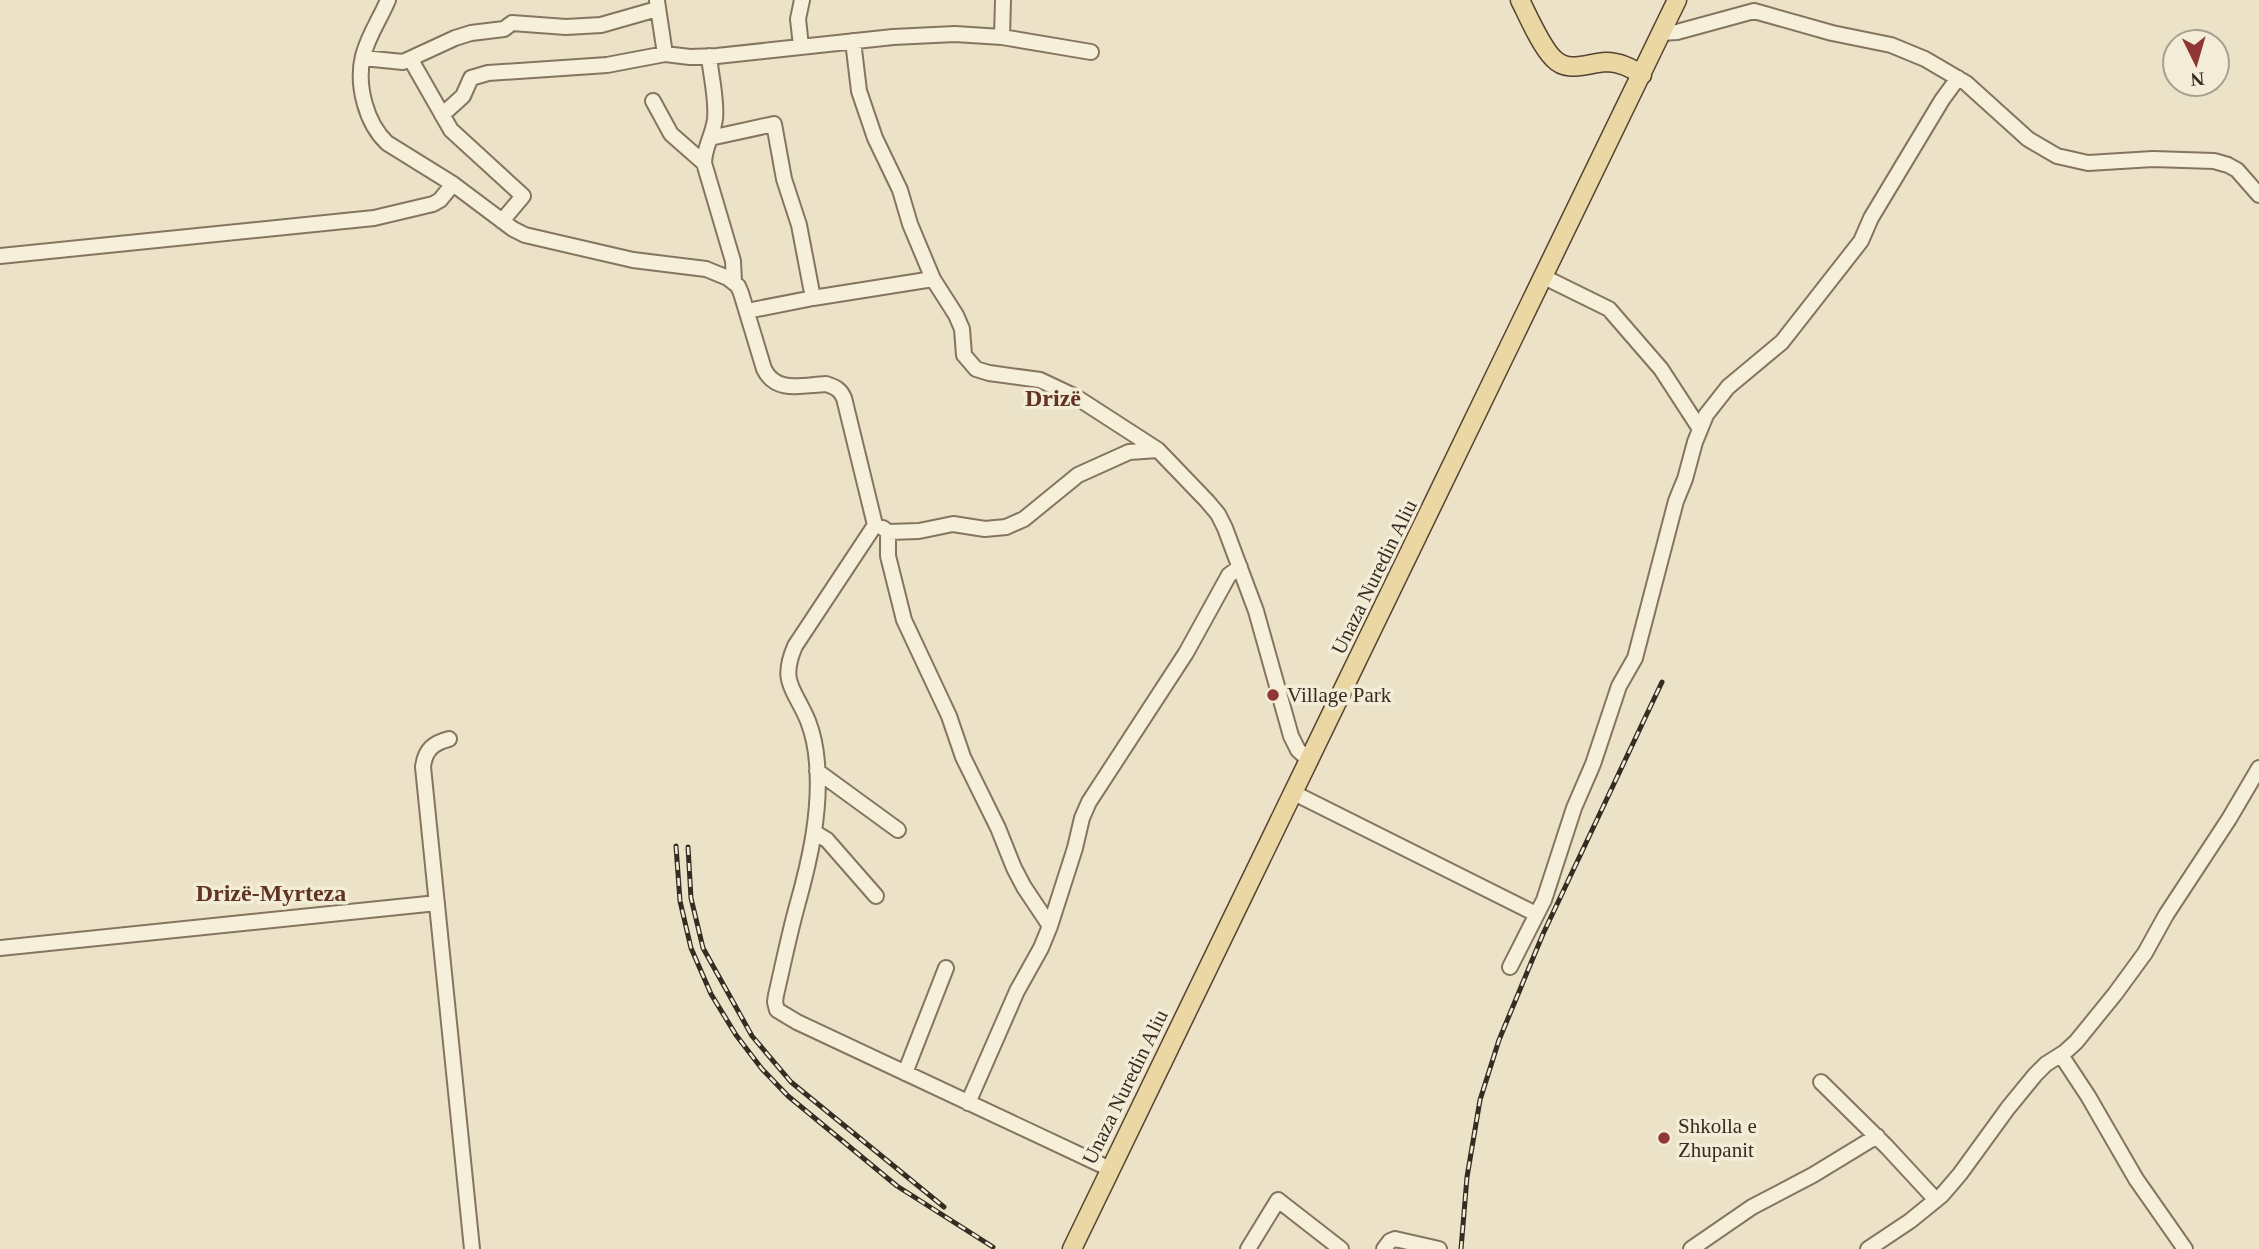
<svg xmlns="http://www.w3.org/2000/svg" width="2259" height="1249" font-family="'Times New Roman',serif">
<rect width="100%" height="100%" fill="#ebe2c8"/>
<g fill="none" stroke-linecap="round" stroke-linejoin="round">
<g stroke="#86755e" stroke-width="18">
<path id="minor" d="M388,0C380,19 368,36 363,56C356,85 366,123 387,143L453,184L513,229L525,235L633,260L706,269L728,278L738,286L741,293L764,369C776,394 803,385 826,384C835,387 840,389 844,398L875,525L795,646C779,683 795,689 808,721C813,734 816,749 817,763C821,811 810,860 797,906C789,935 783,965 776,995L775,1002L777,1010L797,1022L1110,1169
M657,1L665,54
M1661,33L1677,32L1754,11L1832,33L1891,45L1925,59L1966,83L2028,139L2057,156L2088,163L2153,159L2214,161L2228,165L2237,170L2259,195
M1002,37L1091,52
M853,41L859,91L875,138L900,190L910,224L933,279L956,315L962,329L964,355L976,369L989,373L1040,380L1076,397L1158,450L1207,501L1218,514L1225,528L1256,611L1291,736L1298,750L1310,761
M801,46L798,19L802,0
M709,56C711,77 717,99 715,119C713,135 704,148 704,163L733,261L734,282
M363,58L403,62L455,38L471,33L504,29L512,23L566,27L601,25L657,9
M411,60L451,130L523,196L502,221
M653,101L671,134L704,163
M442,115L463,96L471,78L488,73L607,65L665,54L690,57L717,56L893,37L955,34L1002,37L1003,0
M710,138L774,124L784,179L799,225L813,298
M0,256L374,218L433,204L440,200L453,184
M1544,277L1609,309L1661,369L1700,429
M747,311L813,298L933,279
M883,528L888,532L919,531L953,524L985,529L1006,527L1024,519L1078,475L1129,452L1158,450
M888,532V556L904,620L949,716L963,757L998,828L1014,868L1024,887L1050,926
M449,739C433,743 425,750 423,767L472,1249
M817,771L898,830
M1294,793L1536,914
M814,832L827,840L876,896
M0,948L437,903
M1510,967L1544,900L1574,808L1593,764L1619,686L1635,658L1676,501L1685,479L1695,442L1706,415L1728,387L1782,342L1861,241L1871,218L1942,100L1958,78
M2061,1055L2088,1096L2136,1179L2185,1249
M905,1073L946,968
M1821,1082L1887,1147L1936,1200
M968,1103L1017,991L1041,948L1050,926L1075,848L1082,818L1089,802L1186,653L1229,575L1240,567
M1248,1249L1278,1200L1341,1249
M1384,1249L1390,1241L1395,1239L1439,1249
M1691,1249L1752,1207L1813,1175L1877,1136
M1868,1249L1910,1221L1942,1195L1960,1174L2008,1108L2035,1075L2046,1064L2065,1052L2076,1042L2115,994L2145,953L2166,915L2229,819L2259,768"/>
</g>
<g stroke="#544332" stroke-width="21">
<path id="major" d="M1520,0C1528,16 1541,46 1553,58C1568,74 1587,63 1606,62C1620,62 1631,68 1642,75
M1072,1249L1677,0"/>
</g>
<use href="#minor" stroke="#f6efda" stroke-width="14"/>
<use href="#major" stroke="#ebd7a3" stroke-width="18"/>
<g stroke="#372c21" stroke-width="5">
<path id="rail" d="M676,846L680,901L691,948L711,994L736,1035L762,1069L788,1096L897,1186L993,1247
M688,847L691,898L703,948L752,1036L791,1082L944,1207
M1461,1249L1467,1177L1480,1100L1499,1040L1543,934L1662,682"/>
</g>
<use href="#rail" stroke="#f3ecd7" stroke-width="2.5" stroke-dasharray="8" stroke-linecap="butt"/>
</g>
<g fill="#903633" stroke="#f3ecd7" stroke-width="2.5">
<circle cx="1273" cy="695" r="7"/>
<circle cx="1664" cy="1138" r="7"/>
</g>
<g text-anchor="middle" stroke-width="7" stroke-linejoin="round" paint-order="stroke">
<g font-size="21" fill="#372c21" stroke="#f3ecd7">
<text transform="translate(1374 577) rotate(-64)" y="7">Unaza Nuredin Aliu</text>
<text transform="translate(1125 1087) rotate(-64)" y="7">Unaza Nuredin Aliu</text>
</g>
<g font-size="21" fill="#372c21" stroke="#f3ecd7" text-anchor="start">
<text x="1287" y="702">Village Park</text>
<text x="1678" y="1133">Shkolla e<tspan x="1678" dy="24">Zhupanit</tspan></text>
</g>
<g font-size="24" font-weight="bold" fill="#603323" stroke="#f3ecd7">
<text x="1053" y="406">Drizë</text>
<text x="271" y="901">Drizë-Myrteza</text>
</g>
</g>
<g transform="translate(2196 63) rotate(175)"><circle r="33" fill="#f3ecd7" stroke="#a89f8e" stroke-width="2"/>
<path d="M0-5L12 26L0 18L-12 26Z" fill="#903633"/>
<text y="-10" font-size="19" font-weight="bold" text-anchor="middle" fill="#372c21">N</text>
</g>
</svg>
